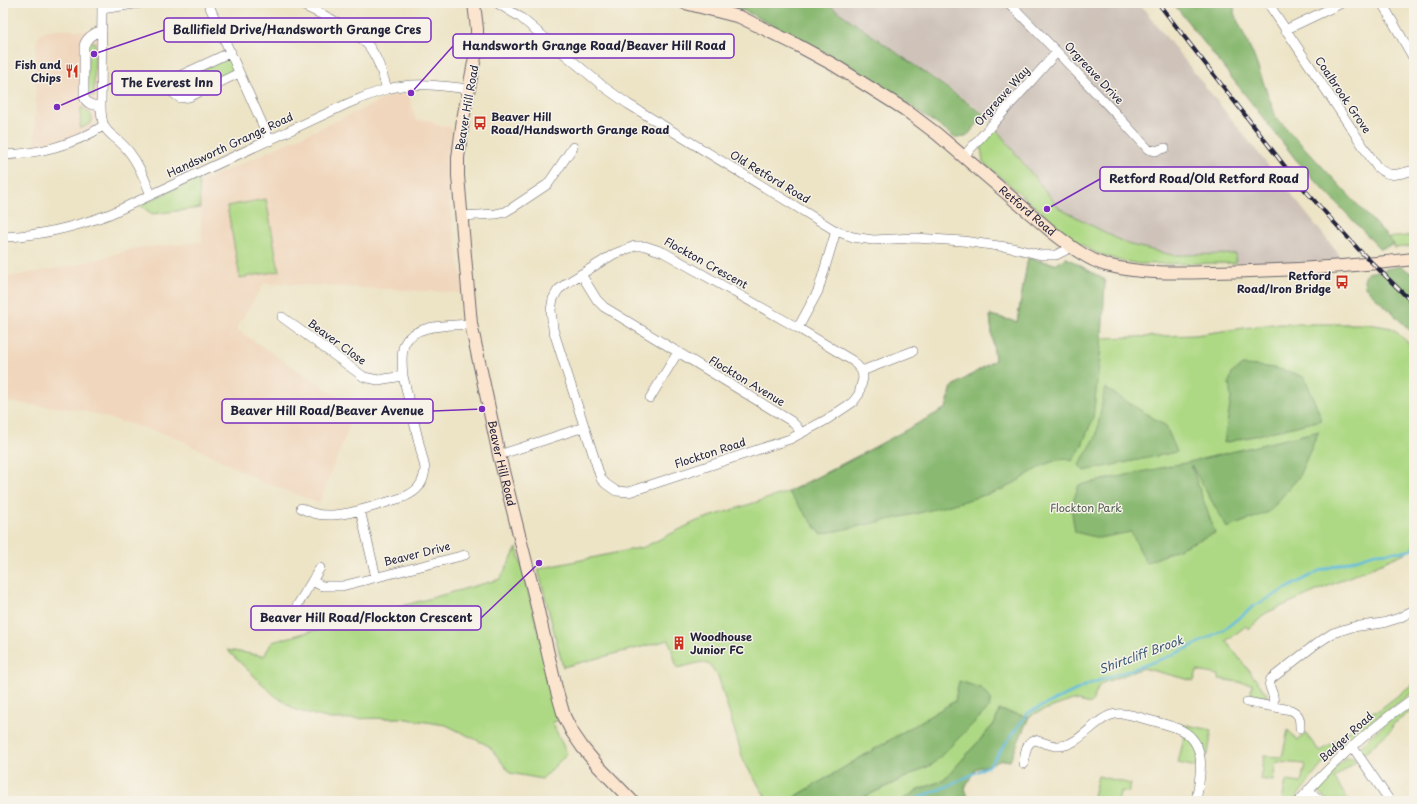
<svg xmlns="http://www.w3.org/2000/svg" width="1417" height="804" font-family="'Playpen Sans',sans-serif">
<rect width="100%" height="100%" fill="#f7f3e8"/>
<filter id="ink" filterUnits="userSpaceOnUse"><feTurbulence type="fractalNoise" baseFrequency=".025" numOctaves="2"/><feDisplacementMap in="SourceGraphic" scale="8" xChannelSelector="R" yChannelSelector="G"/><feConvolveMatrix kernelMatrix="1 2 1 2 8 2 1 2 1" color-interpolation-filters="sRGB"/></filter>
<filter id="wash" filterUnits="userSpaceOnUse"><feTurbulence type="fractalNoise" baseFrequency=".012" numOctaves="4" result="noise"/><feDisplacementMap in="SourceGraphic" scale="16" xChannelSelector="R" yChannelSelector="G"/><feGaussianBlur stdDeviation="0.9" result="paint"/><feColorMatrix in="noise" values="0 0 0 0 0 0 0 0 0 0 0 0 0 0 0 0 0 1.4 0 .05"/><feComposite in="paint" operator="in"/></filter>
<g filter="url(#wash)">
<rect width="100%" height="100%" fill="#ede4c6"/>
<path fill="#f0d6bc" d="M59,29L90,31L102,30L103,126L35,152L36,43L41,33L48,30Z
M408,93L416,121L429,120L436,125L452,127L449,153L450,205L464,293L264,283L236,329L350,405V424L319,503L263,482L175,437L81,410L3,402V276H13L77,265L137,248L202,242L199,183L391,96Z"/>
<path fill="#cec2b9" d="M826,3H1139L1345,262L1236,263V254L1172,255L1127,244L1059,208L983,112Z"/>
<path fill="#aed984" stroke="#687e60" d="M88,42H95L94,96H86Z
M225,58L230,59L233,67L232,73L189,92C183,94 180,94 176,89L177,81Z
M81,107L89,112L92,117L91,123L80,129Z
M996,129L1059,208L1127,244L1172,255L1236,254V263L1139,264L1117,260L1094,252L1073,239L983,162L981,147Z
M197,179L199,183L200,208L152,214L140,205Z
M266,199L279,271L240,278L227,206Z
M1414,235V246L1394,248V244L1388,238Z
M1028,258L1055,264L1067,258L1105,280L1102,338L1195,335L1272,324H1369L1392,328L1414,348V549L1266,613L1249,629L1246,626L1226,641L1267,694L1264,699H1255L1251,693L1252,684L1219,679V675L1197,671L1194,681L1143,668L1100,684L1091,704L1073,700L1033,714L1029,717L999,710L995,723L944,780L918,790L901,801H856L933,764L989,708L959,681L955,701L788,801H768L744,762L718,676L710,665L702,662L677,668L669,640L563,667L538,569L644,547L697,521L788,492L904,432L946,408L952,387L995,360L990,315L1017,322Z
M517,548L561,720L552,722L567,754L542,779L510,773L489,746L446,725L400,718L330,719L296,710L274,695L227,650L264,656L272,642L500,579Z
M1414,683L1413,692C1386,712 1357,730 1332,754C1317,768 1307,786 1293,801H1282L1286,781L1301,783L1305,764L1276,762L1273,781L1260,779L1264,756L1282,757L1288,730L1297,740L1306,734L1320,752L1374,711L1379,710Z
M1414,703V709L1392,725L1393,728L1364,754L1360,751L1361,746C1376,729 1395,716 1414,703Z
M1187,725L1212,730L1208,754L1196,767L1178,763Z
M1347,757L1353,758L1357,761L1334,778L1349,801H1329L1318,793V787L1330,772Z
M1098,776L1131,784L1128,793L1121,791L1118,801H1113L1093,796Z"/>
<path fill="#8ab972" stroke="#566e56" d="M714,3H826L985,115L966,137L955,138L938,125L852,67L745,11Z
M1173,3H1235L1234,13L1253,54L1276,117L1394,244L1380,249L1297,161Z
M1028,258L1055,264L1067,258L1105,280L1102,338L1093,418L1081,448L1072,461C1053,452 1019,483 1003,489C992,494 979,496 968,500C920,514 871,524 821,534L788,492L842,465L946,408L952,387L995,360L990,315L1017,322Z
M1401,266L1414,275V334L1365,287L1364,280L1367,273Z
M1242,365C1263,366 1286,368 1305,378L1322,420L1224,443L1231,398L1229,383L1232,373Z
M1105,388L1166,426L1177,452L1084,471L1079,465L1096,437Z
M1319,431L1298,478L1269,512L1227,528L1191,465L1215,533L1146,563L1131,532L1099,538L1075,532L1071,507L1079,485L1189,462Z
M959,681L981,688L991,699L989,708L933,764L856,801H788L955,701Z
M999,710L1029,717L1010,761L1003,760L975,769L965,788L968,797L935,801H901L918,790L944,780L995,723Z"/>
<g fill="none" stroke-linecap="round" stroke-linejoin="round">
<path stroke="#62bcdf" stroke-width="2.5" d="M915,801L918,798L953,784L990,765L1028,713L1089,684L1165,658L1193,646L1226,628L1254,606L1319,571L1375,553L1408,551L1414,548"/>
</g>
</g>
<g filter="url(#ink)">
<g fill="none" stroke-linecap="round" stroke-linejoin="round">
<g stroke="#69666c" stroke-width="10">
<path id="street" d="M102,3L101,106C101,138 114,131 130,153C140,166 145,180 151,195
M208,3L270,141
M298,3C317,12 355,29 367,44C378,57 382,73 387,89
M497,3L520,17L604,87L628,104L836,231L853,237L873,240L915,238L963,241L1013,248L1041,255H1056L1072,247
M1009,3L1057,52L1118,116L1148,149L1155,151L1165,148
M1268,3L1377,167C1391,179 1398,174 1414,170
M1382,3L1414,59
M102,9L141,3
M1285,30L1342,3
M231,52L177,77C172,81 170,86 173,93L180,98L189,97L239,73
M101,106C93,105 87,105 84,97V46C86,37 94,33 102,30
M3,155C37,154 74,145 103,126
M964,156L1057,52
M461,216L496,214L505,212L515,206L548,184L573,147
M3,237C41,236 75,227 110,214L349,103C362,98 375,92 388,89C414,81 442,86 469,89
M635,246H645L663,252L798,328L853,361L862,371L863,378L859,394L853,402L826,420L790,439L629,492L616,491L606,484L601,479L553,329L551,310L553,299L558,290L567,283L614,254Z
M581,274L597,300L604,307L791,421L797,427L801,433
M282,317L364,377L378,380L403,376
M798,328L818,291L836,231
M862,371L913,351
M650,398L678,352
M499,455L584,427
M301,508C305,510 309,512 313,513C337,521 380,504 404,497C418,491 424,483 425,468L403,376C402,366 401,354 404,345C413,323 451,326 471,324
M360,510L376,577
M312,581L322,586H342L465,555
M292,622V614L320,568
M1247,702L1291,710C1300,714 1300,720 1300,728
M1273,707C1273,703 1274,699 1273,696C1272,689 1267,686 1271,679L1316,644L1333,633L1352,627L1383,623L1399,618L1414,610
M1352,746L1390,801
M1024,764C1025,755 1025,742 1035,740C1042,742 1049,745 1056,746C1078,748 1091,722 1111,715C1123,711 1137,717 1149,720C1160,723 1171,725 1181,730C1209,744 1200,777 1196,801
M1308,790L1321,801
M1299,801C1333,761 1371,728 1414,698"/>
</g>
<g stroke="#69666c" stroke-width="14">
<g id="secondary">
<path id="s1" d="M474,3L477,29V47L463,119L458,158V176L471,324L499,455L535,598L556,688L564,716L572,732L583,748L598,766L632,801"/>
<path id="s2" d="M685,3L740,17L797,45L834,65L904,109L937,134L1052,232C1069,245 1086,259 1106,265C1141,274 1176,273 1212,272C1279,271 1347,267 1414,259"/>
</g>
</g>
<use href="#street" stroke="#fff" stroke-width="9"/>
<use href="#secondary" stroke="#fce5cf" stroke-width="12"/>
<g stroke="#22223b" stroke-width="4">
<path id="rail" d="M1158,3L1294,178L1360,251L1414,304"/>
</g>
<use href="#rail" stroke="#f7f3e8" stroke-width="2.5" stroke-dasharray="8" stroke-linecap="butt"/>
</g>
</g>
<defs>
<g id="restaurant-bare" transform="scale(1.08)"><path d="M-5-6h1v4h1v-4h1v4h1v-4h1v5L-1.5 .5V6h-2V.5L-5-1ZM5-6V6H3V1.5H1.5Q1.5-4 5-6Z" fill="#c8321e" stroke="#f7f3e8" stroke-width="2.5" paint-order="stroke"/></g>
<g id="bus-bare" transform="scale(1.08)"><path d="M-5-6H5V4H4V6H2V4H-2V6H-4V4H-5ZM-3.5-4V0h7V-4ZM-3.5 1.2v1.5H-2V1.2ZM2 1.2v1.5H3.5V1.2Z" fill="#c8321e" stroke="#f7f3e8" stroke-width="2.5" paint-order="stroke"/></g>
<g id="building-bare" transform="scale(1.08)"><path d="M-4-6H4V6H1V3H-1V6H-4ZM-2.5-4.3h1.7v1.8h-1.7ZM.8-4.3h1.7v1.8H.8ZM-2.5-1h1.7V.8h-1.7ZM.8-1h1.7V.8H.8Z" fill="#c8321e" stroke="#f7f3e8" stroke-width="2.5" paint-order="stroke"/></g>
</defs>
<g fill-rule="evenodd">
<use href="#restaurant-bare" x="72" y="71"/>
<use href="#bus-bare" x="480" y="123"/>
<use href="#bus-bare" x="1342" y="282"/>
<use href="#building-bare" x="679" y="643"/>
</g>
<g text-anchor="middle" stroke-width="3" stroke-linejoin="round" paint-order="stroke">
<g font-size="11" font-weight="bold" fill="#22223b" stroke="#f7f3e8" text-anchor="end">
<text x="61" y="69">Fish and<tspan x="61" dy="13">Chips</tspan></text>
<text x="491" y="121" text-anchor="start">Beaver Hill<tspan x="491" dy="13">Road/Handsworth Grange Road</tspan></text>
<text x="1331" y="280">Retford<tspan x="1331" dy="13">Road/Iron Bridge</tspan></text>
<text x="690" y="641" text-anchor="start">Woodhouse<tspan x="690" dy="13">Junior FC</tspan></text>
</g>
<g font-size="11" fill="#22223b" stroke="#f7f3e8">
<text transform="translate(1094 73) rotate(47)" y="4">Orgreave Drive</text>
<text transform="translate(1343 95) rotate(56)" y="4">Coalbrook Grove</text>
<text transform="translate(1002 96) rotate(-48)" y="4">Orgreave Way</text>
<text transform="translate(467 108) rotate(-80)" y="4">Beaver Hill Road</text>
<text transform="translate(230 145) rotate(-25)" y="4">Handsworth Grange Road</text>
<text transform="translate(770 177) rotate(31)" y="4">Old Retford Road</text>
<text dy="4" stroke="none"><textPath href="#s2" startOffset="405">Retford Road</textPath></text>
<text transform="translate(706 263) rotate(29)" y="4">Flockton Crescent</text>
<text transform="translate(337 342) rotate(36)" y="4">Beaver Close</text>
<text transform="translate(747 381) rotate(31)" y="4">Flockton Avenue</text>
<text transform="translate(710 453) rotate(-18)" y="4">Flockton Road</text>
<text dy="4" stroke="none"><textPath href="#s1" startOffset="466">Beaver Hill Road</textPath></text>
<text transform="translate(417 554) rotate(-14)" y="4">Beaver Drive</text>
<text transform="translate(1346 737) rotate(-42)" y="4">Badger Road</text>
</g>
<g font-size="11" fill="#4c5951" stroke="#f7f3e8">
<text x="1086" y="512">Flockton Park</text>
</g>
<g font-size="12" font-style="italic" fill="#385874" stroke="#f7f3e8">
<text transform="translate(1141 655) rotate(-20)" y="4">Shirtcliff Brook</text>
</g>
</g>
<path fill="none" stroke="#7b2cbf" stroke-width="1.5" d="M94 54L164 30M411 93L453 46M57 107L112 83M1047 209L1100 179M482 409L433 411M539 563L481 618"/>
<g fill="#7b2cbf" stroke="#f7f3e8" stroke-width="1.5">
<circle cx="94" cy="54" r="4"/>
<circle cx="411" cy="93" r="4"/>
<circle cx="57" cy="107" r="4"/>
<circle cx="1047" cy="209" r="4"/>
<circle cx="482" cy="409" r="4"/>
<circle cx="539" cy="563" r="4"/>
</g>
<g fill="#f7f3e8" stroke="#7b2cbf" stroke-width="1.5">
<rect x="164" y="18" width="267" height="24" rx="4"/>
<rect x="453" y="34" width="281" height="24" rx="4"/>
<rect x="112" y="71" width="109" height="24" rx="4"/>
<rect x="1100" y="167" width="208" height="24" rx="4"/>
<rect x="222" y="399" width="211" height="24" rx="4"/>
<rect x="251" y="606" width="230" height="24" rx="4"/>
</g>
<g font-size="12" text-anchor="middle" font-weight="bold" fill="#22223b">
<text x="297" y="34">Ballifield Drive/Handsworth Grange Cres</text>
<text x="594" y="50">Handsworth Grange Road/Beaver Hill Road</text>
<text x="167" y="87">The Everest Inn</text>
<text x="1204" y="183">Retford Road/Old Retford Road</text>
<text x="327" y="415">Beaver Hill Road/Beaver Avenue</text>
<text x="366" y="622">Beaver Hill Road/Flockton Crescent</text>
</g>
<rect width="1417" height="804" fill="none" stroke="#f7f3e8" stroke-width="16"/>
</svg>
